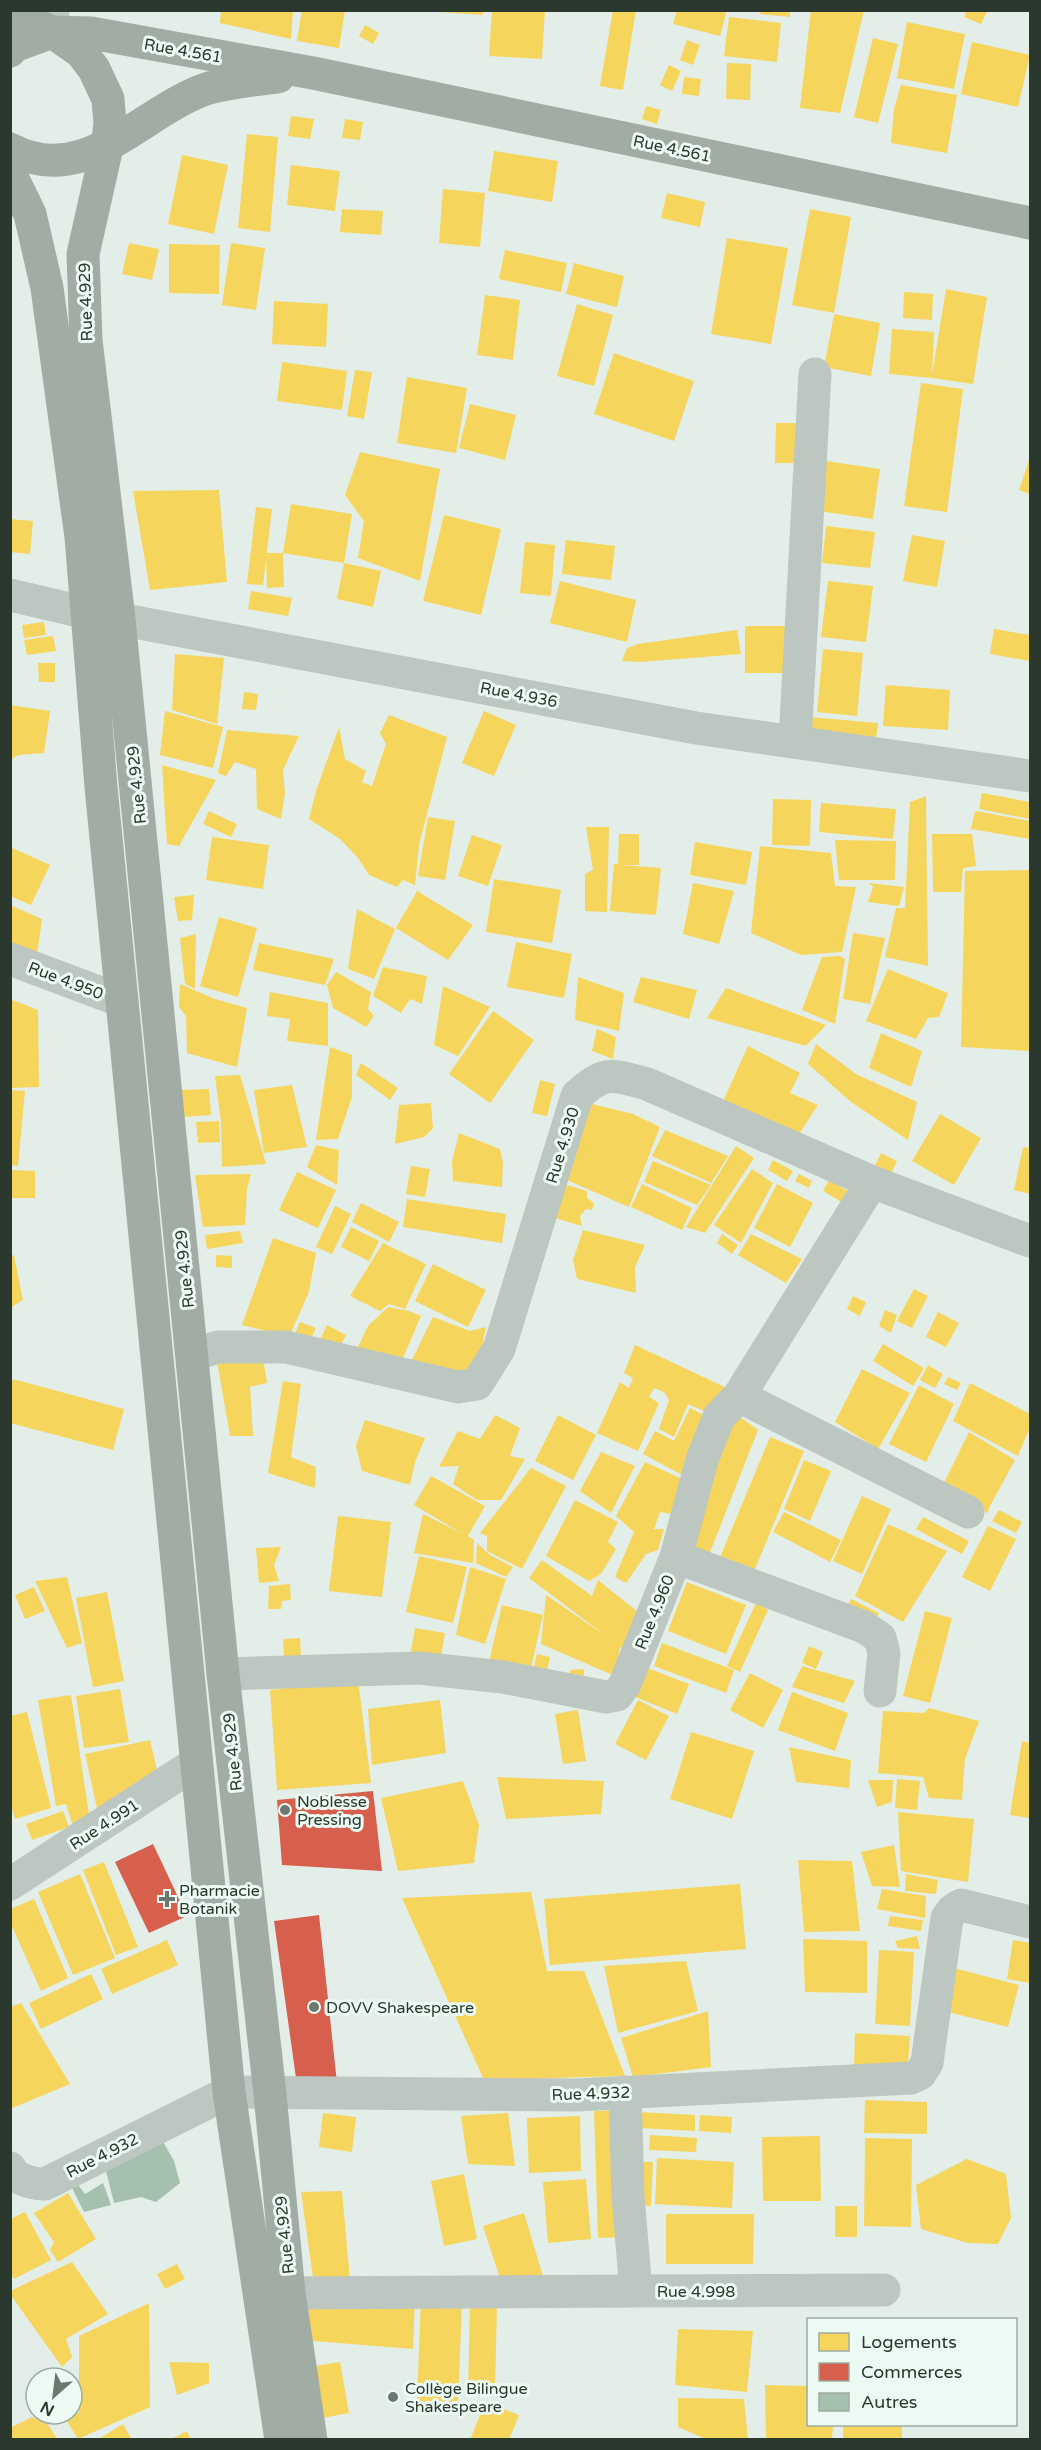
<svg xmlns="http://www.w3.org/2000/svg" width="1041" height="2450" font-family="'Varela Round',sans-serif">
<rect width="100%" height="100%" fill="#e3eee9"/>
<path fill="#f6d55c" d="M221,10H293L291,39L220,23Z
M302,10H345L339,48L297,41Z
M440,10H483V15L440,12Z
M492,10H545L542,59L489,56Z
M613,10H636L623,90L600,86Z
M677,10H727L720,36L673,24Z
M760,10H790V17L760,14Z
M811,10H864L840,113L800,108Z
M967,10H988L981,24L964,17Z
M729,17L781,23L777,62L724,56Z
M907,22L965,34L954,89L897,78Z
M365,25L379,33L373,44L359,36Z
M873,38L898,44L878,123L854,117Z
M687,40L700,45L693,65L680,60Z
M972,42L1030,55L1018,107L961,94Z
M727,63L751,64L750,100L726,99Z
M669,65L681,71L672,91L660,85Z
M684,77L701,79L699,96L682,94Z
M901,85L957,95L947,153L891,143L894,109Z
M646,106L661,110L657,124L642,119Z
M291,116L314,119L310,139L288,136Z
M345,119L363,122L360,140L342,138Z
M247,134L278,137L270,232L238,228Z
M494,151L558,161L552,202L488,191Z
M182,155L228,165L214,234L168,224Z
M291,165L340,171L335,211L287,205Z
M443,189L485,193L480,247L439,243Z
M667,193L705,202L700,227L661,218Z
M342,209L383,211L381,235L340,232Z
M810,209L851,217L834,313L792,305Z
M727,238L788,248L771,344L711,334Z
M129,243L159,249L152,280L122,274Z
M231,243L265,248L256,310L222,305Z
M169,244L220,245L219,294L169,293Z
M505,250L567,263L561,292L499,279Z
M574,263L624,276L617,307L566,294Z
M946,289L987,297L973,384L932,378L889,374L892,329L934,332L932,375Z
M904,292L933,294L932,320L903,318Z
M485,295L520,300L513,360L477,355Z
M274,301L328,304L326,347L272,344Z
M577,304L613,315L594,386L557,376Z
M834,314L880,323L871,376L824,367Z
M614,353L694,381L674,441L594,414Z
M282,362L347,371L342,410L277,401Z
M355,370L372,372L364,419L347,416Z
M407,377L467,388L456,453L397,443Z
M921,383L963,389L947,512L904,506Z
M470,404L516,415L505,460L459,448Z
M776,423H800L799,463H775Z
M360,452L440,469L420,581L358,558L364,521L345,495Z
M1030,457V494L1019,490Z
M826,461L880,469L873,519L819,511Z
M219,490L227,582L150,590L133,491Z
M291,504L352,514L344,563L283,553Z
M256,507L272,509L263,585L247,584Z
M444,515L501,529L481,615L423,601Z
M10,519L33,521L30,554L10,552Z
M826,526L875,532L870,568L822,563Z
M912,535L945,541L937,587L903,581Z
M566,540L615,546L611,580L562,574Z
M525,542L555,545L551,596L520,593Z
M266,553H283L284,587L267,588Z
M344,563L381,571L373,607L337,599Z
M560,581L636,600L627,642L550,623Z
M828,581L873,586L866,642L821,637Z
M251,591L292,598L288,616L248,609Z
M44,622L46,635L24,638L22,625Z
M745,626H790V673H745Z
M994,629L1030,635V661L990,654Z
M737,630L741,654L640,662L622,661L627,648L638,644Z
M53,636L56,651L27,655L24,640Z
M823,649L863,653L857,716L817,712Z
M175,654L224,658L217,724L172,710Z
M38,663H55V682H39Z
M886,685L950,690L948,730L883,726Z
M244,692L258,694L256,710L242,709Z
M10,705L50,711L44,753L18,755L10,760Z
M165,711L223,727L213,768L160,755Z
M484,711L516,725L494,776L462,763Z
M389,715L447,737L419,845L415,885L403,880L397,887L369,875L358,858L340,839L309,819L316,791L339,727L345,759L366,771L362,782L372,786L386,744L380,733Z
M809,717L878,723L876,740L808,734Z
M227,730L299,736L283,770L285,793L281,819L257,809L256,769L235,762L226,776L218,773Z
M162,765L216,780L179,846L167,844Z
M982,793L1030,802V819L979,809Z
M926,796L928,966L885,957L896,908H905L910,802Z
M773,799L811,800L810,846L772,845Z
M821,803L896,809L893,839L819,832Z
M209,811L237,824L231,837L203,824Z
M975,811L1030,821V839L971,829Z
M428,817L455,821L445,880L418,876Z
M586,827H609L607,912L585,911V874L593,870Z
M619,834H639V865H622L661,868L656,915L610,911L614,864H618Z
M932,834H972L976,866L963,868L961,892H933Z
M472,835L502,845L488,886L458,876Z
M212,837L269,845L263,889L206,880Z
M835,840L896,841L895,880H839Z
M695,842L752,852L746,885L690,875Z
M760,846L831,853L835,886L856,887L842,952L801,955L751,933Z
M10,847L50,865L31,905L10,896Z
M1030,870V1051L961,1047L965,871Z
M494,879L561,890L552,943L486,932Z
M693,883L734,891L719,944L683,934Z
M869,883L904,887L899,906L868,902L873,887Z
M417,891L473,925L448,960L396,928Z
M194,895L192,920L178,921L174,897Z
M10,905L42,919L37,955L10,951Z
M357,909L395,929L374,979L348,969Z
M219,917L257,928L238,997L200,986Z
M853,933L885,938L870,1004L843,999Z
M196,934L195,989L185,984L180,938Z
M516,942L572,954L564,998L507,987Z
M259,943L334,959L325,985L253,970Z
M840,956L845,959L835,1024L802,1010L822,957Z
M383,967L427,976L422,1004L410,999L401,1013L373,996Z
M888,969L948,993L939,1017L928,1018L916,1039L866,1021Z
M336,972L371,992L368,1009L374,1016L366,1027L333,1008L327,985Z
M578,977L624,993L619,1031L575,1020Z
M641,977L697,990L689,1019L633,1002Z
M180,984L215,999L247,1008L237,1067L187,1053L186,1016L179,1007Z
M443,986L490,1007L458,1056L434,1045Z
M726,988L826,1025L806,1046L707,1018Z
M270,992L328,1003V1046L287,1041L290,1019L267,1016Z
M10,999L38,1010L39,1087L10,1088Z
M493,1011L534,1040L490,1103L449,1074Z
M597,1029L616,1037L613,1059L592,1051Z
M881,1033L922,1051L911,1087L869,1068Z
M816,1044L856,1074L917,1102L908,1140L851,1102L808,1064Z
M748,1046L800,1073L790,1093L818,1105L794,1142L720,1108Z
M330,1047L352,1055V1097L338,1139L316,1140Z
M361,1063L398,1088L390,1100L356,1075Z
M240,1075L266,1164L222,1167L221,1122L215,1076Z
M540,1080L555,1084L547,1116L532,1113Z
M292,1085L307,1147L264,1153L254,1090Z
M209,1089L211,1115L183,1117L181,1090Z
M10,1090L25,1091L18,1166L10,1165Z
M431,1103L433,1128L424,1137L395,1144L399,1105Z
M588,1103L633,1114L660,1127L629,1207L562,1178Z
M940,1114L981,1138L954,1185L912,1161Z
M219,1121L220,1142L198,1143L196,1122Z
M665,1130L728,1156L711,1183L652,1156Z
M459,1133L500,1149L503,1162L502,1187L453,1181L452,1161Z
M316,1145L339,1150L337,1185L307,1167Z
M736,1146L754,1158L705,1233L686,1227Z
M1023,1147L1030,1148V1194L1014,1190Z
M881,1153L897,1161L888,1180L872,1172Z
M773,1160L793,1171L787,1181L768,1170Z
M653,1161L711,1185L697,1205L644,1182Z
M411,1166L430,1169L425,1197L406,1194Z
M752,1169L773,1183L741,1243L714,1225Z
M10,1170L35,1171V1198H10Z
M297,1172L336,1190L318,1228L279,1210Z
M251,1174L247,1189L245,1225L203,1227L195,1175Z
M799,1174L812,1181L809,1188L795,1181Z
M829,1180L851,1193L845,1204L823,1191Z
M557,1182L587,1191V1198L594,1203L592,1210L586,1209L580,1216L582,1226L548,1216Z
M642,1184L692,1208L682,1230L631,1207Z
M777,1184L813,1203L790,1247L754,1228Z
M407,1199L506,1214L502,1243L403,1227Z
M361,1203L399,1222L389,1242L352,1222Z
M335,1206L351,1214L332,1254L316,1247Z
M351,1227L379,1241L369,1261L341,1247Z
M583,1230L645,1245L635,1267L636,1293L577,1279L573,1260Z
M240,1231L243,1243L207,1249L205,1235Z
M722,1234L738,1245L732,1254L717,1243Z
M751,1234L802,1259L786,1283L738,1255Z
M273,1238L316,1253L309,1292L289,1337L242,1325Z
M383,1243L426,1264L405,1309L389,1304L380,1311L350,1296Z
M14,1255L23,1300L13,1306L11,1312L10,1256Z
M216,1255L232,1256V1268L216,1267Z
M433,1264L486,1290L468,1327L415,1301Z
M914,1289L928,1296L912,1328L897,1321Z
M853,1296L866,1302L860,1316L847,1309Z
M388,1307L409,1311L421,1316L400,1365L356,1351L368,1326Z
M885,1310L897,1315L891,1333L879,1326Z
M938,1312L959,1323L946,1347L926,1337Z
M433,1317L470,1331L486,1327L480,1356L460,1383L411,1362Z
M300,1322L316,1328L308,1345L293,1338Z
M327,1325L346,1335L336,1354L318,1344Z
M883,1344L924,1368L913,1386L873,1361Z
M635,1345L729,1389L715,1416L688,1404L674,1437L659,1429L669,1400L664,1392L654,1388L649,1397L659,1403L638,1451L597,1433L620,1382L629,1388L633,1378L624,1373Z
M263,1358L267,1383L250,1387L253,1436H230L217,1361Z
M928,1365L943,1374L935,1388L920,1380Z
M862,1369L910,1393L878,1449L835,1422Z
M948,1377L961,1383L957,1390L944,1384Z
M13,1379L124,1409L113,1450L10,1423V1388Z
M283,1381L301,1384L291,1457L316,1467L315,1488L268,1473Z
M970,1383L1030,1414V1427L1018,1456L953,1421Z
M919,1385L954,1404L926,1462L889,1444Z
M690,1408L714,1420L686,1477L643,1454L655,1431L674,1441Z
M729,1409L758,1430L705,1565L682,1558Z
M495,1415L520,1428L510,1456L525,1459L501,1500H477L453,1484L459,1466L439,1467L458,1431L480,1439Z
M558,1415L596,1435L573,1480L535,1461Z
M365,1420L425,1438L415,1462L410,1485L362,1471L356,1446Z
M969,1432L1015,1460L989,1508L988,1513L940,1491Z
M770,1437L804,1451L750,1581L716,1567Z
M601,1452L635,1466L611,1513L580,1491Z
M804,1460L831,1471L810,1521L784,1509Z
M645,1462L691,1483L672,1514L660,1512L654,1529H664L658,1550L646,1554L626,1583L615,1577L634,1532L616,1516Z
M531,1468L566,1486L522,1569L487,1551V1536L480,1533Z
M431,1476L485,1506L468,1536L474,1540L473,1563L414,1553L423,1514L463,1534L414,1505Z
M862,1496L891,1509L862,1574L833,1561Z
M575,1500L618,1522L608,1542L616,1549L601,1574L589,1581L546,1556Z
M999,1510L1022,1522L1016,1533L992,1521Z
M784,1512L841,1540L830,1562L773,1532Z
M338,1516L391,1522L382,1597L329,1591Z
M923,1517L969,1541L962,1554L916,1529Z
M888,1524L947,1551L903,1622L855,1596Z
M988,1526L1016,1539L990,1591L962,1577Z
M477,1543L490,1555L513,1567L506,1577L476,1563Z
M281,1547L274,1565L279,1581L259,1583L256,1548Z
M419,1556L467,1567L453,1623L406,1612Z
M542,1560L592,1596L598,1580L639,1613L624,1650L620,1647L615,1676L541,1644L546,1595L606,1636L529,1578Z
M470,1567L506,1579L485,1644L456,1635Z
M67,1577L82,1643L67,1648L35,1581Z
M687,1582L746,1605L726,1654L668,1631Z
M290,1584L291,1600L282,1601L281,1609H268L269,1586Z
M34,1587L45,1611L25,1619L15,1595Z
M107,1592L124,1681L93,1687L76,1598Z
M851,1599L879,1613L873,1626L845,1612Z
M756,1603L768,1610L740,1672L727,1666Z
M502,1605L543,1615L530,1672L489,1662Z
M925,1611L952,1618L930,1703L903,1696Z
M415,1628L445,1633L440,1662L410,1657Z
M300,1638L301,1655L284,1657L283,1639Z
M662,1643L734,1670L726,1693L654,1666Z
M809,1646L823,1652L816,1669L802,1663Z
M537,1654L550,1657L546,1674L533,1671Z
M802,1666L855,1681L844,1703L792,1687Z
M645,1667L689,1684L677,1714L633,1696Z
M584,1669V1677L570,1678V1670Z
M750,1673L783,1690L763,1728L730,1710Z
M358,1680L371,1783L277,1790L270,1690Z
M120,1689L129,1742L84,1748L76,1696Z
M792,1692L848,1713L835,1751L778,1730Z
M71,1695L90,1821L73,1826L66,1804L56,1806L38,1700Z
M440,1700L446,1753L372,1765L368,1709Z
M638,1700L669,1716L646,1760L615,1744Z
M929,1708L979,1721L965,1759L962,1800L929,1798L923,1777L878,1773L883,1711L924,1713Z
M578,1710L586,1761L563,1764L555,1714Z
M27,1712L51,1808L15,1819L10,1802V1716Z
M691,1732L754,1751L732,1819L670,1799Z
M150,1740L160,1783L98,1813L85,1754Z
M1022,1741L1030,1743V1818L1010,1815Z
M789,1747L851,1760L849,1788L796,1782Z
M497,1777L604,1781L601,1814L506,1819Z
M897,1779L920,1781L917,1810L895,1808Z
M868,1780H893L892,1802L877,1807Z
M463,1781L479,1825L474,1863L398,1871L381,1798Z
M63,1811L69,1827L32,1840L26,1824Z
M898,1812L974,1819L968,1882L901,1871Z
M894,1845L900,1887L872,1886L861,1852Z
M798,1860L852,1861L860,1931L804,1932Z
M104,1862L138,1947L116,1955L83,1870Z
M80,1874L115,1958L73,1975L38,1892Z
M906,1874L938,1880L936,1894L905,1891Z
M740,1884L746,1949L550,1965L544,1899Z
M882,1889L926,1896L925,1918L877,1909Z
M531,1892L547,1971H584L625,2076L484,2080L402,1898Z
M34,1899L68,1978L41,1991L10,1922V1909Z
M890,1916L923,1920L921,1931L888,1926Z
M917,1936L920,1949L898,1948L895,1941Z
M803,1939L867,1941V1993L805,1992Z
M167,1940L178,1965L112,1994L101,1969Z
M1013,1940L1030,1943V1983L1007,1979Z
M879,1950L914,1952L910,2026L875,2024Z
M686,1961L698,2011L618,2033L604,1966Z
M954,1968L1019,1985L1008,2027L944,2011Z
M91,1974L103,1999L41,2029L29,2003Z
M21,2003L70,2084L10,2109V2007Z
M708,2011L711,2067L633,2077L621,2038Z
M855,2033L910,2036L908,2064L854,2070Z
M865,2100L927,2102V2134L864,2133Z
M622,2110L626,2237L598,2238L594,2111Z
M639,2112L695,2115V2131L639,2128Z
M323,2113L356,2117L352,2152L319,2147Z
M508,2113L515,2166L468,2164L461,2116Z
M700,2115L732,2117L731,2133L699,2131Z
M580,2116L581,2171L529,2173L527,2118Z
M650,2135L697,2138L696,2152L649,2150Z
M820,2136L821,2201H763L762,2137Z
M865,2138L912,2139L911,2227L864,2226Z
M657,2158L734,2162L732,2208L655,2204Z
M967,2159L1006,2174L1011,2218L998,2244L968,2243L921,2229L916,2185Z
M642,2162H653L651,2206L641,2205Z
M464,2174L477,2239L444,2246L431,2181Z
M586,2179L591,2239L548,2243L543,2182Z
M342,2191L350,2280L314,2285L301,2192Z
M68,2193L96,2239L58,2262L50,2250L54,2242L34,2213Z
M835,2206H857V2237H835Z
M25,2212L51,2260L14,2279L10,2272V2219Z
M524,2213L543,2276L503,2288L483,2226Z
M666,2214H754L753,2264H666Z
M72,2262L108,2314L66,2339L72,2357L62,2367L10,2294V2291Z
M177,2264L185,2279L165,2289L157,2274Z
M421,2299L462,2302L458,2403L417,2401Z
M302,2300L415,2301L413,2349L301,2340Z
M149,2303L150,2407L78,2439L63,2415L79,2413V2336Z
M470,2303H497L495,2394L468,2393Z
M678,2329L753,2331L747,2392L675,2385Z
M169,2362L209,2363V2383L177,2395Z
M340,2362L349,2413L311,2420L302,2368Z
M765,2385L808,2386V2424H833L832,2440H766Z
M678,2398L744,2399L748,2440H708L678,2427Z
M485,2402L519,2415L509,2440H470Z
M32,2417L48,2425L58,2440H10V2428Z
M123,2424L132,2440H97Z
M843,2424H902V2440H843Z
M187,2431L191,2440H169Z"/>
<path fill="#d6604d" d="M373,1791L382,1871L282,1865L277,1800Z
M153,1844L187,1916L149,1933L115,1862Z
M319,1915L337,2083L296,2078L274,1921Z"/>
<path fill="#a5c1ad" d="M161,2138L174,2161L180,2183L156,2202L141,2197L114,2203L104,2163Z
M69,2182H76L85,2194L103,2183L111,2205L84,2212Z"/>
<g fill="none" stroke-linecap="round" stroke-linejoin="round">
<path stroke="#bcc7c1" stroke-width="33" d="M52,32L53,10
M10,595L87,613L696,728L1030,776
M795,742L815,374
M10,959L122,1001
M192,1355L218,1347H286L458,1387L477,1384L499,1349L577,1096C605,1069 613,1075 647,1084L872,1182L1030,1241
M739,1396L968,1512
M676,1557L864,1627L880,1638L884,1653L880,1691
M223,1674L419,1668L503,1677L606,1697L617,1695L625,1684L676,1557L702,1460L719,1417L739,1396L872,1182
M10,1884L196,1763
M625,2092L628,2196L636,2291L884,2290
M10,2168L13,2175C25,2181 33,2184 45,2184L229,2092L576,2095L911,2078L920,2074L927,2063L947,1918L953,1910L961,1905L1030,1922
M289,2293L636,2291"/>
<path stroke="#a1aca5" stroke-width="33" d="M10,14L52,32L81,52L94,69L108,99L110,124L107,147L83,254L86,340L119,619L223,1674L270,2094L289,2293L311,2440
M10,51L14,46L52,32L91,33L313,73L1030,223
M10,149C85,189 140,112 206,89C229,82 254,80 278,77
M10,173L30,214L47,288L81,537L101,787L229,2092L281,2440"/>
</g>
<g fill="#6b786f" stroke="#ecfaf3" stroke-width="2">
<circle cx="285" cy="1810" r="6"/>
<path d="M164 1890h6v6h6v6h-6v6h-6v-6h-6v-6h6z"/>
<circle cx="314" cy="2007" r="6"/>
<circle cx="393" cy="2397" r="6"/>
</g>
<g text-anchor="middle" stroke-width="6" stroke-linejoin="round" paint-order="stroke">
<g font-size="16" fill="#2a382e" stroke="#ecfaf3">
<text transform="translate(183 50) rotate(10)" y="6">Rue 4.561</text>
<text transform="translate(672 148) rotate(12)" y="6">Rue 4.561</text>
<text transform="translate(85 302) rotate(-92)" y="6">Rue 4.929</text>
<text transform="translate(519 694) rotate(11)" y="6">Rue 4.936</text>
<text transform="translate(136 785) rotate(-96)" y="6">Rue 4.929</text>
<text transform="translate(66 980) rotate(21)" y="6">Rue 4.950</text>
<text transform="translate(562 1145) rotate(-73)" y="6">Rue 4.930</text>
<text transform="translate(184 1269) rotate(-96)" y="6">Rue 4.929</text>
<text transform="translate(654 1612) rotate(-68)" y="6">Rue 4.960</text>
<text transform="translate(232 1752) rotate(-96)" y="6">Rue 4.929</text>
<text transform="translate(104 1824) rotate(-33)" y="6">Rue 4.991</text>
<text transform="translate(591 2093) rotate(-2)" y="6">Rue 4.932</text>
<text transform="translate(102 2155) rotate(-27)" y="6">Rue 4.932</text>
<text transform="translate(284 2235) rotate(-96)" y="6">Rue 4.929</text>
<text x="696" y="2297">Rue 4.998</text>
</g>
<g font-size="16" fill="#2a382e" stroke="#ecfaf3" text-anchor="start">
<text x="297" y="1807">Noblesse<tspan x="297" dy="18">Pressing</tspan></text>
<text x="179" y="1896">Pharmacie<tspan x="179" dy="18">Botanik</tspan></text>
<text x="326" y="2013">DOVV Shakespeare</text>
<text x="405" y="2394">Collège Bilingue<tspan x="405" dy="18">Shakespeare</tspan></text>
</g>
</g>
<rect width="1041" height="2450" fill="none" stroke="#2a382e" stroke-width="24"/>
<rect x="807" y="2318" width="210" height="108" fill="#ecfaf3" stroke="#9eaca4" stroke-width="1.5"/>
<rect x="819" y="2333" width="30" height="18" fill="#f6d55c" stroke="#9eaca4" stroke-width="1.5"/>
<text x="861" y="2348" font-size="18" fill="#2a382e">Logements</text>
<rect x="819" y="2363" width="30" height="18" fill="#d6604d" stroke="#9eaca4" stroke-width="1.5"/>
<text x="861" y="2378" font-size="18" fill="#2a382e">Commerces</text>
<rect x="819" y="2393" width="30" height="18" fill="#a5c1ad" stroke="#9eaca4" stroke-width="1.5"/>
<text x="861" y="2408" font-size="18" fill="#2a382e">Autres</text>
<g transform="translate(54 2396) rotate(208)"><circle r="28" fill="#ecfaf3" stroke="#9eaca4" stroke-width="1.5"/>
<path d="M0-4.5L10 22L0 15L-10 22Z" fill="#6b786f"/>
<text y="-9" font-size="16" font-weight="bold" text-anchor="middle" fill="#2a382e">N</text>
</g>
</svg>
